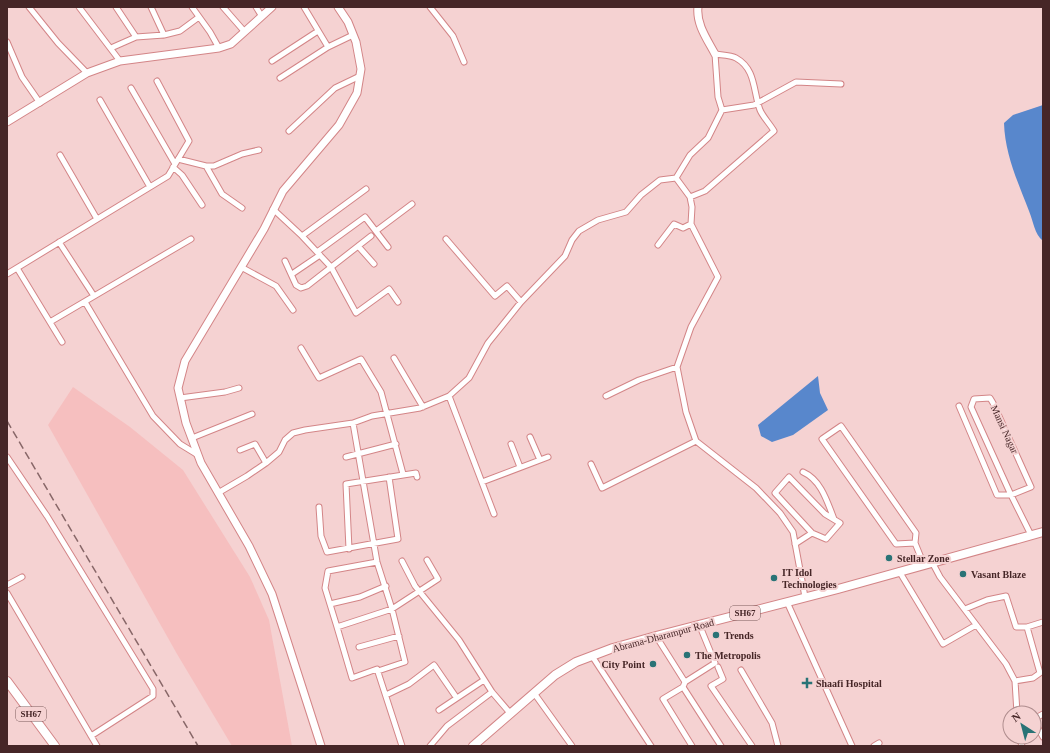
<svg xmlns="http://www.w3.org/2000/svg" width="1050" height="753" font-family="'Times New Roman',serif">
<rect width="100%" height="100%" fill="#f5d2d2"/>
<path fill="#f6bfbf" d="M73,387L130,427L183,470L250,577L269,620L292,746H232L177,654L48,425Z"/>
<path fill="#5887cc" d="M1043,105V241C1034,233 1034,223 1029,211C1018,182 1005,155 1004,123L1013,115Z
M818,376L820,393L828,410L793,435L772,442L761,436L758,425Z"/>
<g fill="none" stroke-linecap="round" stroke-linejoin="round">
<g stroke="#d38587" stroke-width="7">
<path id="street" d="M29,7L58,43L87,73
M79,7L120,61
M116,7L136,37
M151,7L164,35
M192,7L210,32L219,48
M223,7L244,31
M256,7L261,15
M304,7L328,47
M430,7L453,36L464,62
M7,42L22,77L40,103
M111,48L136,37L164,35L180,31L199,17
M272,61L318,31
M280,78L328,47L353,35
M131,88L175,164
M100,100L150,187
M289,131L335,88L360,76
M60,155L97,219
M178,159L206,166L222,194L242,208
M206,166H214L242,154L259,150
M173,167L182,175L202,205
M676,178L690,197L692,207L691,224L718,277L691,327L677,367L686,412L696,441L756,488L780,513L793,532L805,597
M690,197L705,191L774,131C770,124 763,117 760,110C753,91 756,69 736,58C731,55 721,55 715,54L718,97L722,110L754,105L796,82L841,84
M273,209L302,236L331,267L356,313L389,289L398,302
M376,231L412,204
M302,236L366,189
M446,239L495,296L507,286L521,302
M59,242L94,296
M658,245L674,224L683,228L691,224
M358,246L374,264
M317,252L365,217L388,247
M285,261L296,285L301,288L307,286L371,236
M241,267L276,286L293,310
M17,268L62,342
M7,274L168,176L189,141L157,81
M292,274L320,255
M85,302L153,416L180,444L198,455
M50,322L191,239
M301,348L319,378L361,359L381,392L403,474
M394,358L423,407
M449,396L494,514
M606,396L639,380L677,367
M180,398L225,392L239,388
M959,406L997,495H1011L971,407L974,399L990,398L993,403L1031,487L1011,495L1031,535
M353,423L377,562L392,609L405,662L378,671
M530,437L540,460
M192,438L252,414
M511,444L520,467
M240,450L255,444L266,463
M7,457L47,516L153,689V696L91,736
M346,457L396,444
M591,464L602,488L696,441
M803,472C821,480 827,501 834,519
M482,482L548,457
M218,493L247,476L266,463L279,452L285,440L293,433L305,430L353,423L372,416L420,408L449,396L469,378L488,343L521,302L565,256L572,240L579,231L598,220L626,212L641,195L660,180L676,178L690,155L708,138L722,110
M319,507L321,536L327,552L398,539L389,477
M915,543L896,544L822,439L841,426L916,533L915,543L924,565
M795,544L812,533L826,539L840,523L825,514L789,477L775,493L812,533
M349,549L346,484L416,473L417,477
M402,561L415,586L459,640L492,692L510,713
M377,562L328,571L325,588L337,627L392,609L438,579L427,560
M932,562L940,577L1006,664L1015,681L1017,713
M899,571L943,644L976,625
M7,585L22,577
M7,593L97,746
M787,602L852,746
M330,604L360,597L386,586
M965,609L987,600L1006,596L1016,627H1027L1043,622
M337,627L352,678L377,669L402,746
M656,636L685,682
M359,647L399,636
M592,656L651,746
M718,667L723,679L711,686L752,746
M741,670L772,723L778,746
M1015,681L1033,678L1040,673L1027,627
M683,687L721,746
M534,693L572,746
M386,695L409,684L434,665L456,697
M439,710L484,680
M1034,719L1043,714
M1034,721L1043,737
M1019,737L1022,746
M430,746L447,726L492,692
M692,746L663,699L683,687L685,682L715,663L699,624
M874,746L879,743"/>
</g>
<g stroke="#d38587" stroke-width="9">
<path id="secondary" d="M698,7C696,24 707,39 715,54
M7,122L87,73L120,61L219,48L231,44L272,7
M321,746L272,594L249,546L201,463L186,423L178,388L185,361L264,229L283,191L339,125L357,93L361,69L356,42L348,22L338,7"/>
</g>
<g stroke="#d38587" stroke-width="10">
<path id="primary" d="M7,681L55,746
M473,746L555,675L576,662L613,648L656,636L838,589L1043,532"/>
</g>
<use href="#street" stroke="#fff" stroke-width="5"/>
<use href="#secondary" stroke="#fff" stroke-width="7"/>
<use href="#primary" stroke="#fff" stroke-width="8"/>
<path stroke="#886768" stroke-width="1.5" stroke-dasharray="8 4" stroke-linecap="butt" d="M7,421L198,746"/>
</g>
<g fill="#297376" stroke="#f5d2d2" stroke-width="1.5">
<circle cx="889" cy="558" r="4"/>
<circle cx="963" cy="574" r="4"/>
<circle cx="774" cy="578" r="4"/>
<circle cx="716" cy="635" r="4"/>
<circle cx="687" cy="655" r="4"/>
<circle cx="653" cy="664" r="4"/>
<path d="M805 677h4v4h4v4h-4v4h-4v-4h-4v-4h4z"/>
</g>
<g text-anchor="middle" stroke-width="4" stroke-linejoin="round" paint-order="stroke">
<g fill="#f5d2d2" stroke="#7a5a5a" stroke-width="1">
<rect x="730" y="606" width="30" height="14" rx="3"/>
<rect x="16" y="707" width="30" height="14" rx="3"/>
</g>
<g font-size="9" font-weight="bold" fill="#462627">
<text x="745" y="616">SH67</text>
<text x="31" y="717">SH67</text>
</g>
<g font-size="10" fill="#462627" stroke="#f5d2d2">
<text transform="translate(1005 429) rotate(65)" y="4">Mansi Nagar</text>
<text transform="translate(663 635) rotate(-15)" y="4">Abrama-Dharampur Road</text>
</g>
<g font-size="10" font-weight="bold" fill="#462627" stroke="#f5d2d2" text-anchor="start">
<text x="897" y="562">Stellar Zone</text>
<text x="782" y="576">IT Idol<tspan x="782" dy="12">Technologies</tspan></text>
<text x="971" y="578">Vasant Blaze</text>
<text x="724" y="639">Trends</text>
<text x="695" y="659">The Metropolis</text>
<text x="645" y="668" text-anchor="end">City Point</text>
<text x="816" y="687">Shaafi Hospital</text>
</g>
</g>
<rect width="1050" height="753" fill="none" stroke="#462627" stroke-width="16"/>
<g transform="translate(1022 725) rotate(324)"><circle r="19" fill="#f5d2d2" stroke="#af8d8e"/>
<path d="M0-3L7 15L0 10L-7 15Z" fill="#297376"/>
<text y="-6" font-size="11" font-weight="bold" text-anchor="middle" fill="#462627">N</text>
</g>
</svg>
